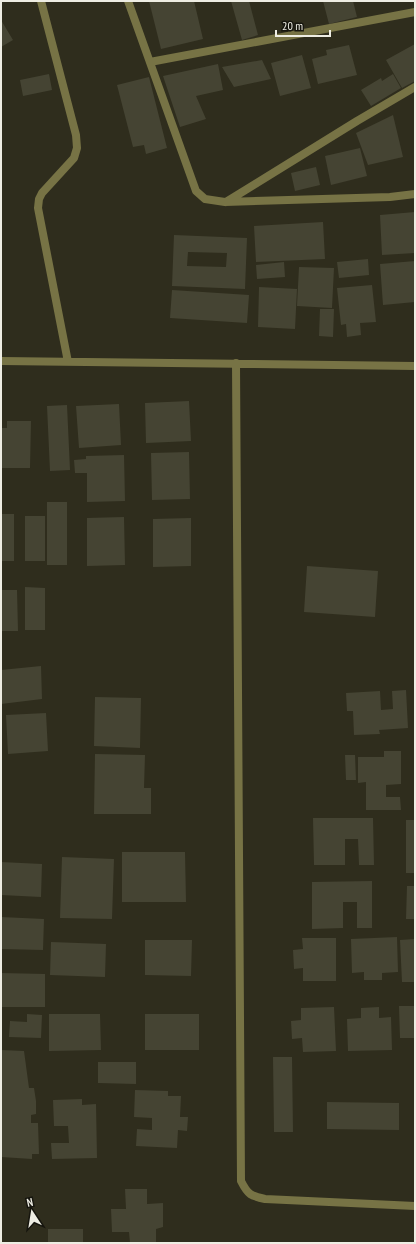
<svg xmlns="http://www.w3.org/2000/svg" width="416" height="1244" font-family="'PT Sans Narrow',sans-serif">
<rect width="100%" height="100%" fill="#2f2d1d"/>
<path fill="#454433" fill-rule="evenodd" d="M149,1H194L203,39L161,49Z
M231,1H249L258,35L242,40Z
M323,1H353L357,17L329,24Z
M1,20L13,40L1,47Z
M415,44V81L402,88L386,60Z
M349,45L357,75L318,84L312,59L327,55L326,50Z
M302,55L311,88L280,96L271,63Z
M262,60L271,79L234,87L222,67Z
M218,64L223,90L196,96L206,119L180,127L163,76Z
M49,74L52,90L23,96L20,80Z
M393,74L401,88L371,106L361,90L381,78L382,81Z
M149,77L167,148L146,154L144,145L133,147L117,85Z
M393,115L403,157L368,165L356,133Z
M360,148L367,176L331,185L325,156Z
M316,167L320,185L295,191L291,173Z
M415,212V253L382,255L380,215Z
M323,222L325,259L256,262L254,226Z
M174,235L247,238L245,289L172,286ZM188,252L227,253L226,267L187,266Z
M368,259L369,275L339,278L337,262Z
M415,261V302L383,305L380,264Z
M284,262L285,277L257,279L256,265Z
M299,267L334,268L332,308L297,306Z
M372,285L376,322L360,323L361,335L347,337L346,324L341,325L337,288Z
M259,287L297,289L295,329L258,327Z
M172,290L249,295L247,323L170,318Z
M320,309H334L333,337L319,336Z
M189,401L191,441L146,443L145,403Z
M119,404L121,445L79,448L76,406Z
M67,405L70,470L50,471L47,406Z
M7,421H31L30,468H1V428H7Z
M189,452L190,499L152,500L151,453Z
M124,455L125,501L87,502V473H75L74,460L86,459V456Z
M47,502H67V565H47Z
M1,514H14V561H1Z
M25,516H45V561H25Z
M124,517L125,565L87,566V518Z
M191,518V566L153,567V519Z
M307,566L378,571L375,617L304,612Z
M25,587L45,588V630H25Z
M1,590H17L18,631H1Z
M41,666L42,699L1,704V670Z
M406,690L408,728L379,730L380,734L354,735L353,711H347L346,693L380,691L381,710L393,709L392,691Z
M95,697L141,698L140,748L94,746Z
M46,713L48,751L8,754L6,715Z
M384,751H401V784L386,785V797H400L401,810H366V782L358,783V757H384Z
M95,754L145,755L144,788H151V814H94Z
M345,755H355L356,780H346Z
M313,818H373L374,865H359L358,839H345V865H314Z
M406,820H415V873H406Z
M122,852H185L186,902H122Z
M62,857L114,859L112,919L60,918Z
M1,862L42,864L41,897L1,895Z
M372,881V928H357V902H343V928L312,929V882Z
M407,886H415V919H406Z
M1,917L44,919L43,950L1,949Z
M397,937L398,972L382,973V980H364V972L352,973L351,939Z
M302,938H336V981H303V968L294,969L293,950L303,949Z
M415,939V982H402L400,940Z
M145,940H192L191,976L145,975Z
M51,942L106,944L105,977L50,975Z
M1,973L45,974V1007H1Z
M399,1006H415V1038H400Z
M334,1007L336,1051L303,1052L302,1038L292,1039L291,1021L301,1020V1008Z
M379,1007V1018L391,1017L392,1050L348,1051L347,1019L361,1018V1008Z
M27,1014L42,1015L41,1038L9,1037L10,1021L27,1022Z
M49,1014H100L101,1050L49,1051Z
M145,1014H199V1050H145Z
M1,1050L24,1051L29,1088H34L36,1101V1114L31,1115V1123H38L39,1154H32V1159L1,1157Z
M273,1057H292L293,1132H274Z
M98,1062H136V1084L98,1083Z
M135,1090L168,1091V1096H181L180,1117H188L187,1131L178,1130L177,1148L136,1146L137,1129L152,1130V1118L134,1117Z
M82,1099V1105L96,1104L97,1158L52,1159L51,1143H69L68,1126H54L53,1100Z
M327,1102L399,1103V1130L327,1129Z
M125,1189H147V1204L163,1203V1227L156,1229V1243H130L129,1232H112L111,1209H126Z
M48,1229H83V1243H48Z"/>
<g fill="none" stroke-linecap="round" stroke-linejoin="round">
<path stroke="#777345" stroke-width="8" d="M41,1L76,135L77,148L74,158L42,193L39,199L38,208L68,362
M128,1L196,191L205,199L225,202L390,197L415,194
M150,62L415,12
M226,202L357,121L415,87
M1,361L415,366
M236,363L241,1181C248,1195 251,1196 265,1199L415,1206"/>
</g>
<rect width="416" height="1244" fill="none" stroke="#eeede3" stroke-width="4"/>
<g transform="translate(32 1212) rotate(348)" stroke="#16150e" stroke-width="3" paint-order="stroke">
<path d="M0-3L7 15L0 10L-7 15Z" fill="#eeede3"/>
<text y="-6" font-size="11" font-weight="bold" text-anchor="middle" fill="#eeede3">N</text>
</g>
<path d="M276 30v6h54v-6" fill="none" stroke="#eeede3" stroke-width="2"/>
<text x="282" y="30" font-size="12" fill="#eeede3" stroke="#16150e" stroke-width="3" paint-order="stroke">20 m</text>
</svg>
